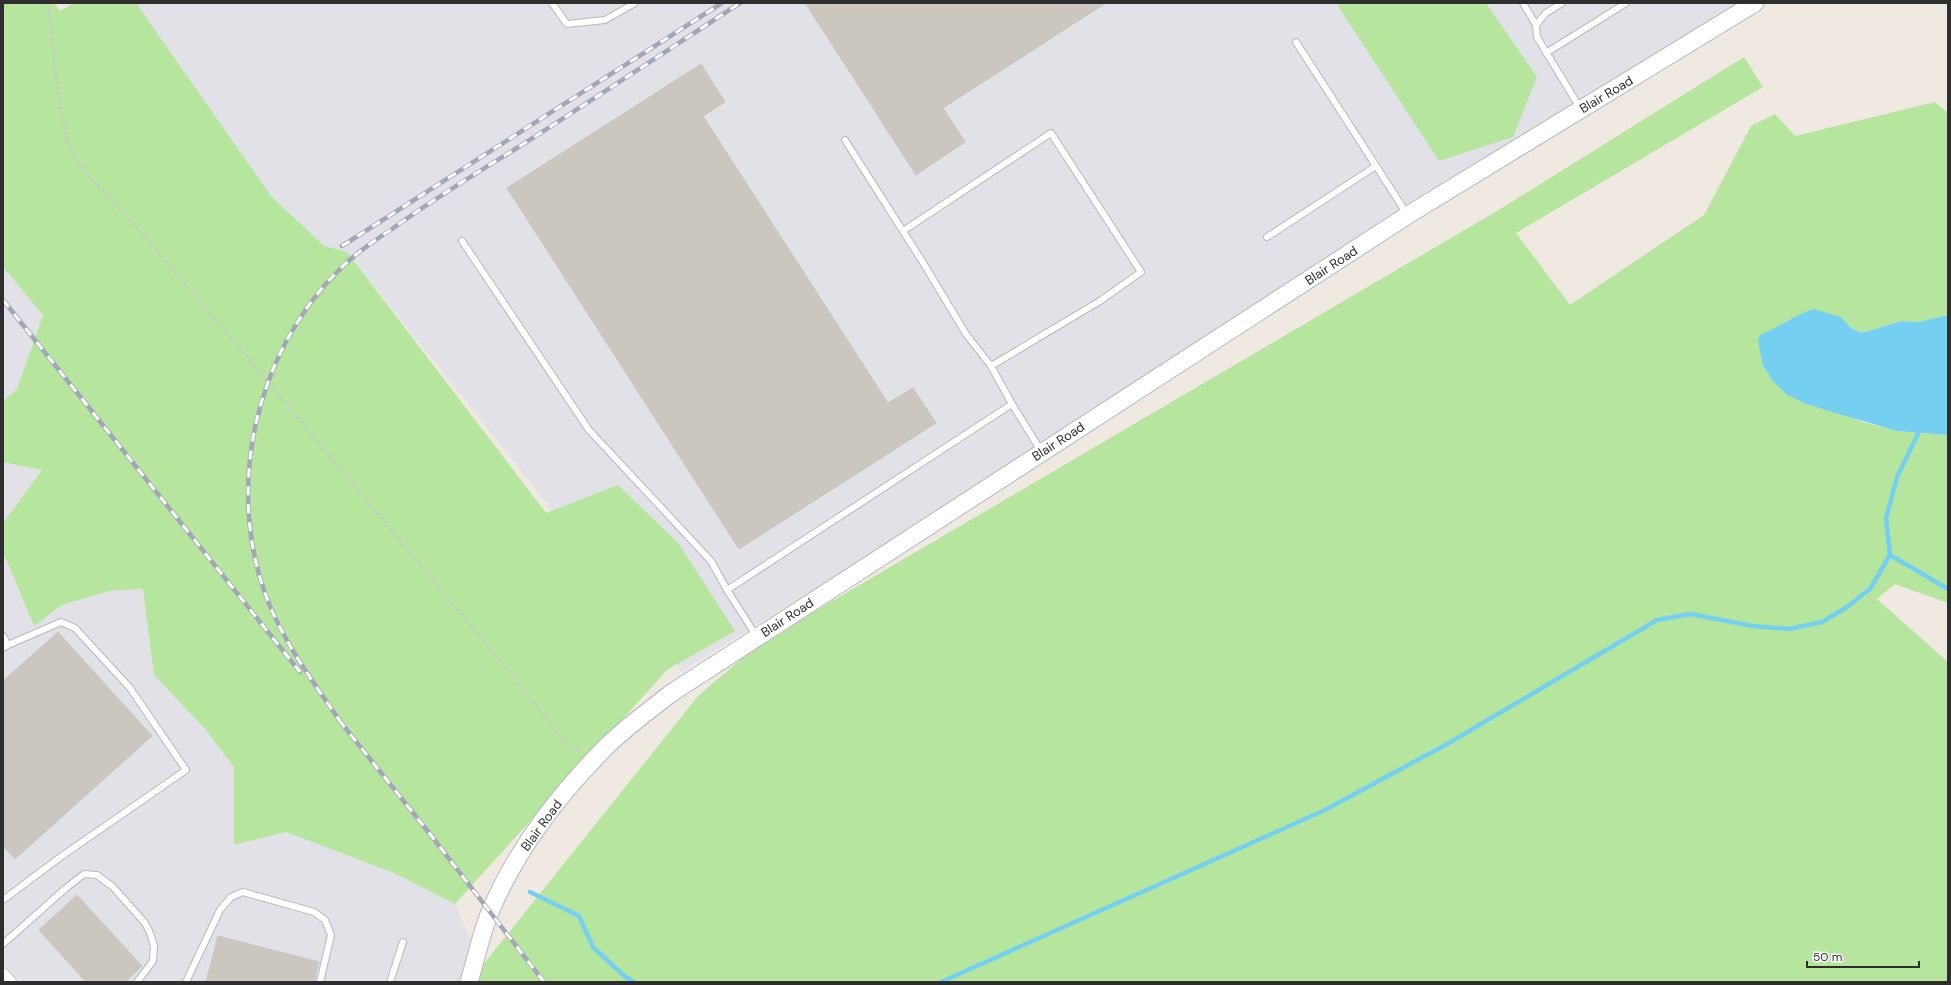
<svg xmlns="http://www.w3.org/2000/svg" width="1951" height="985" font-family="'DM Sans',sans-serif">
<rect width="100%" height="100%" fill="#efe9e1"/>
<path fill="#e3e1e8" d="M136,3H1764L1368,242L681,672L347,252L324,246L271,196Z
M3,267L43,315L17,389L3,401Z
M3,462L42,470L3,523Z
M3,552L34,626L62,605L109,591L144,589L154,675L205,729L234,767V845L286,832L394,873L455,904L482,966L478,982H22L3,963Z"/>
<path fill="#b6e59e" d="M3,3H54L60,11L74,3H136L271,196L324,246L347,252L546,513L618,485L679,544L735,631L667,670L455,904L394,873L286,832L234,845V767L205,729L154,675L143,589L109,591L62,605L34,626L3,552V523L42,470L3,462V401L17,389L43,315L3,267Z
M1336,3H1486L1537,77L1513,137L1439,161Z
M1744,57L1763,87L1516,233L1570,305L1704,215L1751,126L1775,114L1795,136L1935,102L1948,113V315L1918,322L1902,321L1861,333L1851,328L1841,317L1787,320L1775,329L1760,335L1763,366L1773,381L1862,422L1897,431L1948,435V603L1895,584L1877,599L1948,662V982H478L482,966L698,696L759,644L1497,211Z"/>
<path fill="#75cff0" d="M1814,309L1841,317L1851,328L1861,333L1902,321L1918,322L1948,315V435L1897,431L1835,413L1804,403L1786,394L1773,381L1763,366L1758,341L1760,335C1779,327 1794,315 1814,309Z"/>
<g fill="none" stroke-linecap="round" stroke-linejoin="round">
<path stroke="#75cff0" stroke-width="4.5" d="M1918,434L1897,477L1886,519L1890,555L1948,589
M530,892L579,916L593,947L624,976L634,982
M941,982L1325,810L1447,744L1657,620L1691,614L1752,626L1789,629L1822,622L1847,607L1870,589L1890,555"/>
</g>
<path fill="#cbc7bf" stroke="#cbc5ba" d="M808,3H1106L943,108L965,142L916,175L806,4Z
M701,64L725,102L703,116L888,403L913,388L936,423L739,549L507,188Z
M58,632L152,736L15,859L3,846V681Z
M77,895L142,966L125,982H86L39,930Z
M218,936L319,962L314,982H206Z"/>
<g fill="none" stroke-linecap="round" stroke-linejoin="round">
<g stroke="#b4b7c1" stroke-width="8">
<path id="lane" d="M552,3L567,24L605,20L635,3
M1523,3L1536,25
M1562,3L1546,13L1536,25L1537,37L1580,108
M1296,42L1407,214
M1546,53L1626,3
M845,140L922,261L966,334L991,366L1012,404L1041,451
M903,231L1051,133L1141,272L1100,301L991,366
M1267,237L1376,166
M462,241L589,430L711,561L727,590L1012,404
M727,590L757,637
M3,636L8,645
M3,648L8,645L61,622L75,628L130,688L186,770L59,858L3,900
M3,944L66,888L84,874L97,875L113,887L145,923L150,933L154,946L153,961L137,982
M186,982L220,910L231,897L243,892L314,912L325,920L331,935L320,982
M390,982L403,942"/>
</g>
<g stroke="#b4b7c1" stroke-width="14">
<path id="street" d="M3,974L10,982"/>
</g>
<g stroke="#b4b7c1" stroke-width="19">
<path id="secondary" d="M469,982C476,959 481,934 490,912C516,850 559,794 607,746C626,727 649,711 670,694L1408,215L1755,3"/>
</g>
<path stroke="#c9c9c9" stroke-width="2.5" stroke-dasharray="3 2" stroke-linecap="butt" d="M46,3L49,9L57,86L67,141L75,159L84,171L127,216L268,382L528,695L564,742L580,751"/>
<use href="#lane" stroke="#fff" stroke-width="6"/>
<use href="#street" stroke="#fff" stroke-width="12"/>
<use href="#secondary" stroke="#fff" stroke-width="17"/>
<g stroke="#a3a6b8" stroke-width="4.5">
<path id="rail" d="M342,246L722,3
M3,300L300,672
M339,720L430,834L544,982
M342,724C316,686 288,649 270,606C223,493 254,353 341,268C356,253 374,241 392,229C435,198 480,171 525,143C597,97 668,50 740,3"/>
</g>
<use href="#rail" stroke="#fff" stroke-width="3" stroke-dasharray="9" stroke-linecap="butt"/>
</g>
<g text-anchor="middle" stroke-width="4" stroke-linejoin="round" paint-order="stroke">
<g font-size="13" fill="#2e2e2e" stroke="#fff">
<text transform="translate(1606 94) rotate(-31)" y="5">Blair Road</text>
<text transform="translate(1331 265) rotate(-33)" y="5">Blair Road</text>
<text transform="translate(1058 441) rotate(-33)" y="5">Blair Road</text>
<text transform="translate(787 617) rotate(-33)" y="5">Blair Road</text>
<text transform="translate(541 825) rotate(-54)" y="5">Blair Road</text>
</g>
</g>
<rect width="1951" height="985" fill="none" stroke="#2e2e2e" stroke-width="8"/>
<path d="M1807 961v6h112v-6" fill="none" stroke="#2e2e2e" stroke-width="2"/>
<text x="1813" y="961" font-size="12" fill="#2e2e2e" stroke="#ffffff" stroke-width="3" paint-order="stroke">50 m</text>
</svg>
